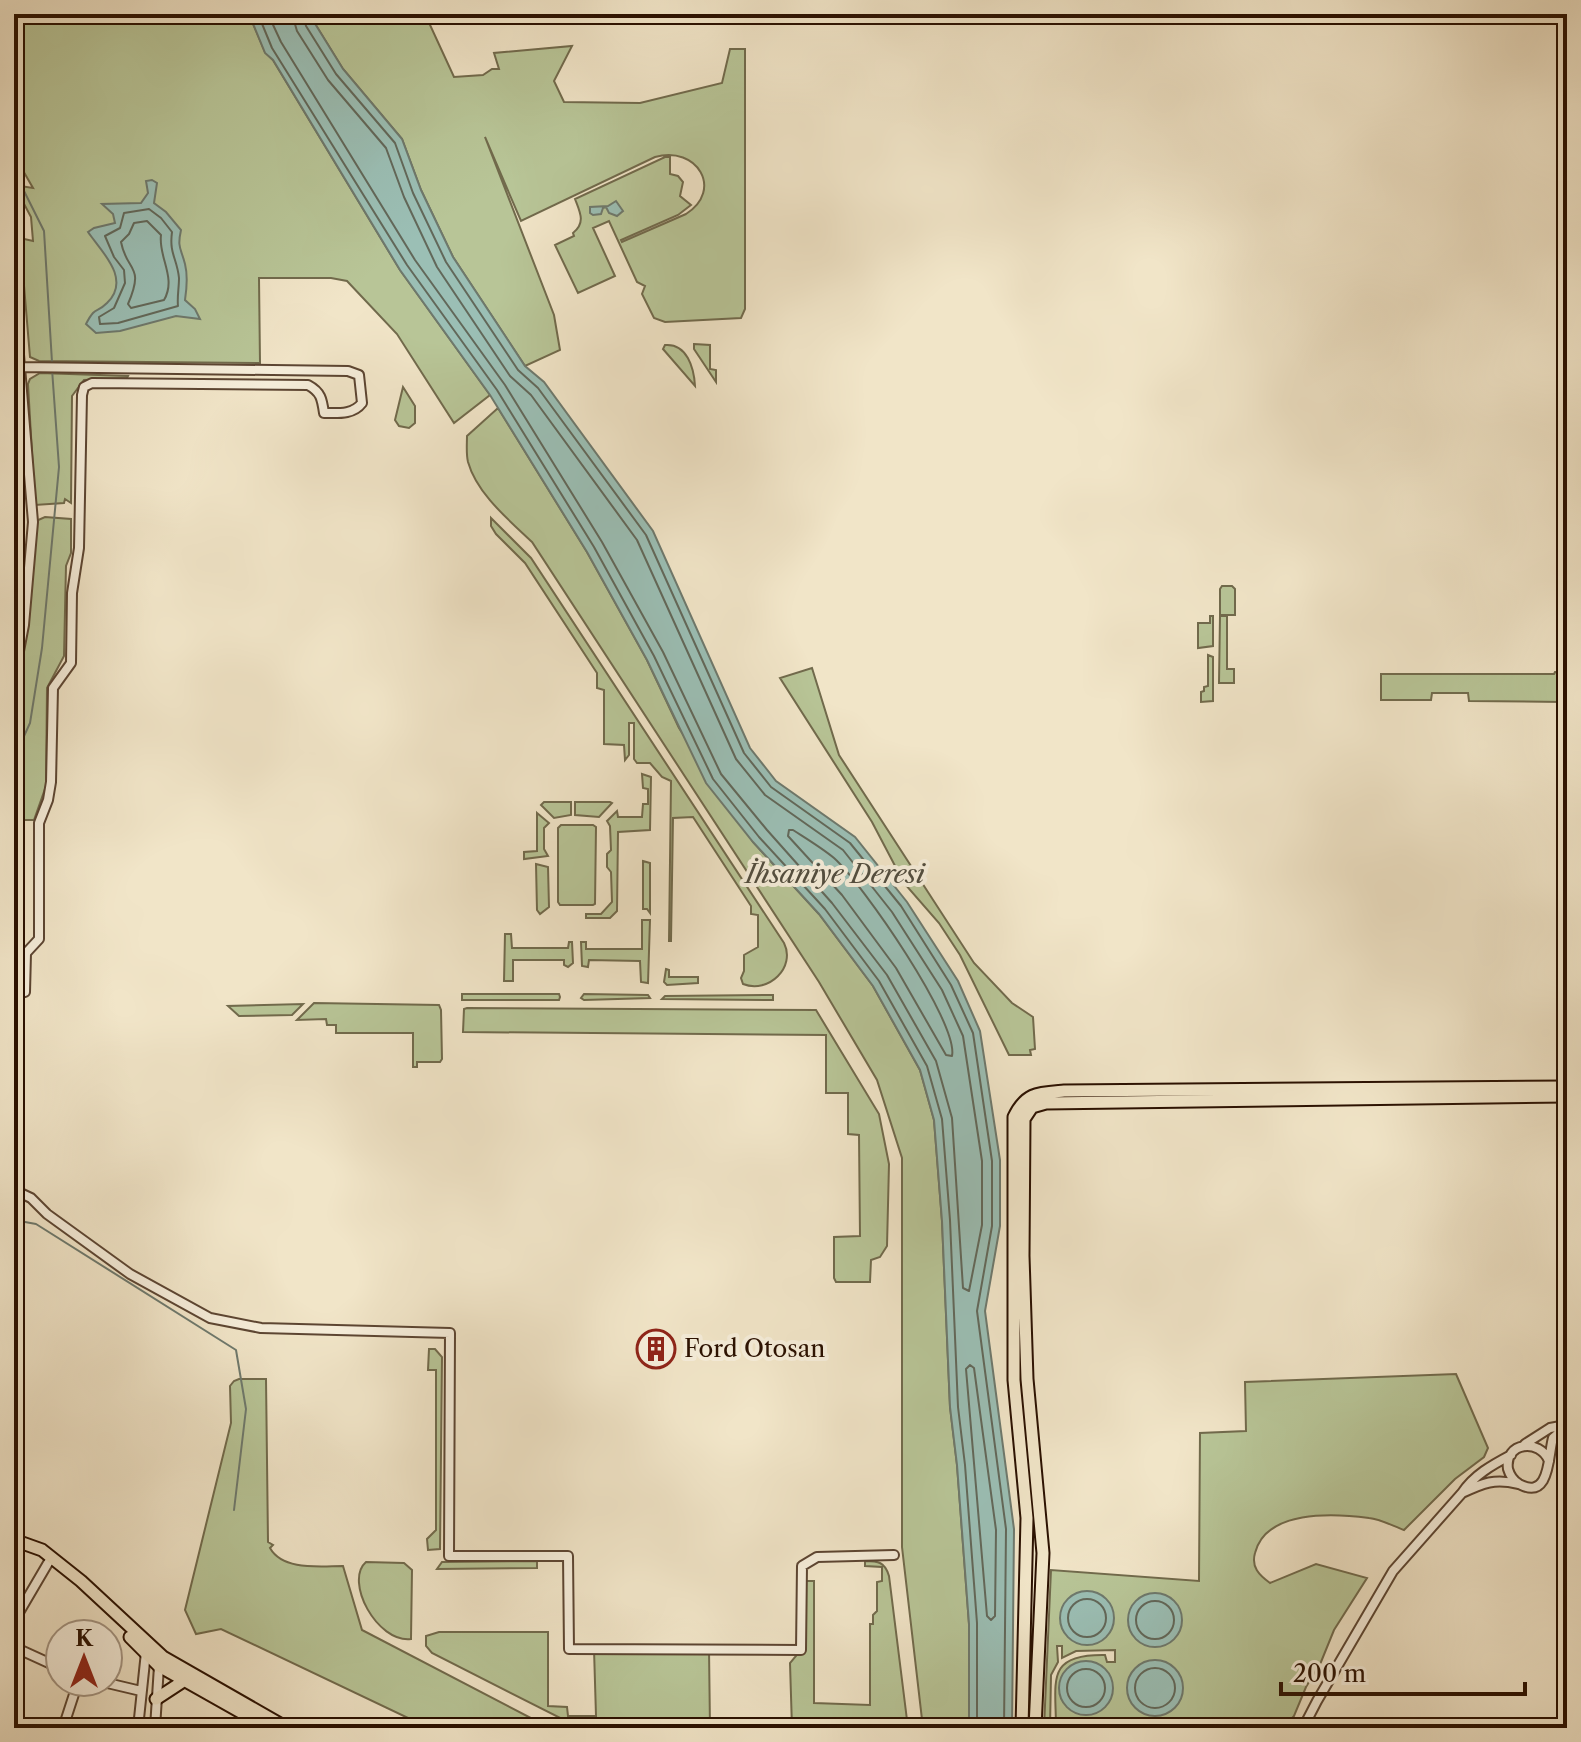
<svg xmlns="http://www.w3.org/2000/svg" width="1581" height="1742" font-family="'Libre Caslon Text',serif">
<rect width="100%" height="100%" fill="#f1e5c8"/>
<filter id="stains"><feTurbulence type="fractalNoise" baseFrequency=".0025" numOctaves="4"/><feColorMatrix values="0 0 0 0 .2 0 0 0 0 .09 0 0 0 0 .02 0 0 0 .5 -.17"/></filter>
<radialGradient id="worn" r=".72"><stop offset=".6" stop-color="#630" stop-opacity="0"/><stop offset="1" stop-color="#630" stop-opacity=".3"/></radialGradient>
<path fill="#b8c597" stroke="#716a4c" stroke-width="2" d="M14,14H249L265,52L273,60L400,270L490,395L454,423L397,334L347,281L331,278H259L260,363L39,361L30,357L20,238L33,241L31,217L14,185L33,188L14,155Z
M309,14H425L454,77L483,75L492,69H499L494,53L572,46L554,81L564,102L640,103L722,83L730,49H745V309L741,318L665,322L654,318L642,294L645,286L637,282L609,221L593,228L615,276L578,293L555,245L574,236L573,233C586,223 580,212 575,199L665,157H670V174L678,176L683,182L680,196L691,205L678,215L621,240L622,242L686,214C724,190 697,145 655,157L521,221L485,137L554,315L560,350L525,366L453,257L421,190L402,139L343,69Z
M694,344L710,345V369L716,370V382L694,349Z
M665,345C687,343 694,368 695,386L663,349Z
M40,373L128,376L127,378L84,380L72,396L71,503L65,499L64,503L35,505L28,384L30,379Z
M403,387L415,406V423L409,428L399,426L395,420Z
M498,408L587,552L647,660L679,728L753,842L819,914L873,986L920,1070L934,1120L942,1221L950,1407L957,1465L969,1624V1728H923L902,1547V1158L877,1080L819,982L532,542C509,520 477,494 468,462C466,454 467,444 467,436Z
M45,517L71,519V553L66,566L64,656L47,688L46,786L34,820H18L14,824V701L28,619L36,521Z
M491,518L531,558L784,943C796,967 769,994 743,984L741,978L744,971V955L758,947V915L751,914V906L693,817L673,818L671,941H669L671,781L662,777L650,763H637L634,759V723H629V755L625,760L624,745L604,744V690L597,688V673L525,563L496,534L491,526Z
M1222,586H1232L1235,589V615H1220V589Z
M1210,616H1213V646L1198,648V623H1210Z
M1220,616H1227V669H1234V683H1219Z
M1208,655L1213,657V701L1201,702V692L1204,691V687L1208,686Z
M812,668L839,755L974,963L1012,1003L1033,1017L1035,1049L1030,1050L1031,1055H1009L960,955L939,923L904,883L872,822L780,678Z
M1555,672L1564,673L1563,702L1469,701L1468,693H1432L1431,700H1381V674H1554Z
M642,774L651,777L650,830L618,832L617,911L610,918H586V914H601L612,902L611,872L607,867V854L611,850L610,826L607,821L617,811L618,817H642L643,804H648V789L643,788Z
M544,802H571V815L554,818L541,805Z
M575,802H610L612,803L599,817L575,815Z
M537,813L549,823L544,828V849L548,856L524,859V852L537,851Z
M561,825H593L596,827L595,904L593,905H560L558,902V828Z
M643,861L650,863V913L647,909H643Z
M536,864L548,867L549,907L540,914L537,910Z
M642,920H650L648,983L641,982L640,961L589,960L588,967L582,966L581,942H586V949H642Z
M505,934H511L512,948H568L569,942H572L573,963L568,967L564,965V960H513V981H504Z
M666,969L669,970V977H698V983L667,985L664,982Z
M462,994H559L560,997L559,1000H462Z
M584,994L648,995L650,998L584,1000L581,998Z
M773,995V1000L662,999L665,996Z
M314,1003L439,1005L441,1010L442,1059L440,1062H417V1067H413V1033H336V1025H327L326,1019L297,1020Z
M303,1004L292,1015L239,1016L228,1006Z
M467,1008L816,1010L879,1114L889,1164L887,1246L880,1257L871,1260L870,1282H836L834,1278V1237L860,1236L859,1135L848,1134V1093H826V1035L463,1032L464,1009Z
M429,1349H435L442,1357L440,1549L428,1550L427,1539L436,1530V1370H428Z
M1456,1374L1488,1448L1484,1457L1455,1479L1404,1530C1393,1526 1380,1519 1369,1518C1332,1513 1266,1510 1255,1553C1251,1567 1259,1575 1270,1583L1316,1564L1367,1578L1334,1630L1321,1662L1306,1687L1294,1716L1283,1728H1056C1056,1681 1045,1654 1105,1655L1107,1662H1115V1650L1076,1651L1062,1658V1646H1057L1058,1662L1051,1675L1050,1728H1044L1051,1570L1199,1581L1200,1433L1246,1431L1245,1382Z
M239,1379H266L268,1542L273,1545L270,1548C283,1571 320,1566 343,1566L362,1630L550,1728H429L221,1629L196,1634L185,1610L231,1423L230,1386L234,1381Z
M537,1561V1568L437,1569L442,1562Z
M865,1561C878,1561 885,1562 889,1576L908,1728H792L790,1663L801,1650L802,1595H806V1581H814V1703L870,1705V1624H873V1615L877,1611V1582L882,1581V1567L865,1566Z
M366,1562L404,1563L412,1570L411,1639C377,1643 344,1581 366,1562Z
M439,1632H548V1706L567,1707L568,1716H596L594,1649H709L710,1728H580L432,1653L426,1646V1636Z"/>
<path fill="#9bbfb5" stroke="#6e796d" stroke-width="2" d="M249,14H309L343,69L402,139L421,190L453,257L525,366L544,382L653,531L750,748L776,781L855,837L907,902L958,981L980,1031L1000,1160V1226L985,1311L1014,1529L1012,1728H969V1624L957,1465L950,1407L942,1221L934,1120L920,1070L873,986L819,914L753,842L706,783L647,660L587,552L490,395L400,270L273,60L265,53Z
M152,180L157,183L154,203L166,212L181,230C177,248 181,248 185,264C188,276 187,287 185,300L195,309L200,319L176,316L120,331L96,333L86,324C96,305 96,314 107,303C132,279 101,251 88,232L94,228L115,223L113,214L102,204L141,203L148,193L146,181Z
M616,201L623,211L617,216L609,213L606,207L603,208L601,214L593,215L590,213V207L608,206Z
M1060 1618a27 27 0 1 1 54 0a27 27 0 1 1-54 0Z
M1128 1620a27 27 0 1 1 54 0a27 27 0 1 1-54 0Z
M1127 1688a28 28 0 1 1 56 0a28 28 0 1 1-56 0Z
M1059 1688a27 27 0 1 1 54 0a27 27 0 1 1-54 0Z"/>
<g fill="none" stroke-linecap="round" stroke-linejoin="round">
<path stroke="#62685a" stroke-width="2" d="M258,14L272,48L407,265L497,390L594,547L654,656L713,779L759,837L825,909L879,981L927,1066L942,1119L950,1220L958,1407L965,1465L977,1623V1728
M268,14L281,42L415,260L505,385L602,542L663,652L721,774L767,830L832,903L887,975L936,1061L952,1118L963,1288L969,1291L982,1225V1161L963,1036L942,990L892,912L843,850L765,795L736,759L637,540L531,395L510,376L437,267L404,197L386,148L328,80L297,31L292,14
M303,14L306,26L336,74L395,143L413,193L446,262L518,370L538,388L646,535L744,753L771,787L850,843L901,906L951,985L973,1033L992,1161V1226L977,1311L1006,1529L1004,1728
M149,209L161,218L172,232C169,254 177,258 179,278C179,288 177,297 178,306L118,323L100,324L99,317L114,308L125,283L124,270L114,257L105,236L120,228L124,213Z
M147,221L161,235C158,257 177,278 164,300L131,308L128,304C145,264 127,273 121,242L129,234L134,223Z
M789,830H793C807,839 822,848 834,858C862,883 959,1023 952,1056L946,1055L896,968L842,895L788,836Z
M970,1365L974,1368L996,1530L995,1616L991,1620L987,1616L966,1369Z
M1068 1618a19 19 0 1 1 38 0a19 19 0 1 1-38 0Z
M1136 1620a19 19 0 1 1 38 0a19 19 0 1 1-38 0Z
M1135 1688a20 20 0 1 1 40 0a20 20 0 1 1-40 0Z
M1067 1688a19 19 0 1 1 38 0a19 19 0 1 1-38 0Z"/>
<path stroke="#6e796d" stroke-width="2" d="M14,171L44,231L52,362
M14,758L30,723L42,648L59,467L52,369
M14,1220L36,1224L236,1350L246,1409L234,1510"/>
<g stroke="#5c4532" stroke-width="12">
<path id="minor" d="M14,293L20,367
M14,677L24,625L33,522L20,367L348,371L359,375L362,403C353,415 337,413 324,413C322,399 321,392 308,385L92,383L84,387L82,395L79,548L72,593L71,663L53,688L51,782L48,800L39,823V939L26,953L25,992L14,993
M14,1190L31,1198L47,1214L130,1274L210,1318L261,1328L450,1333L449,1556H568L569,1649L801,1650L802,1566L817,1557L894,1555
M1525,1444L1550,1428L1566,1425
M1511,1455C1492,1465 1474,1475 1462,1493C1483,1483 1495,1478 1518,1484
M1549,1461C1540,1438 1504,1442 1508,1469C1510,1476 1514,1481 1519,1484C1551,1501 1548,1454 1553,1438L1567,1426
M14,1621L48,1563
M14,1647L60,1668
M103,1682L141,1691
M63,1728L78,1682
M138,1728L146,1652
M155,1728L159,1666
M1303,1728L1317,1701L1393,1571L1462,1493"/>
</g>
<g stroke="#2a1000" stroke-width="15">
<path id="major" d="M14,1540L42,1550L81,1581L163,1657L287,1728
M130,1637L159,1666L269,1728
M156,1699L185,1680
M1022,1728L1027,1518L1014,1380V1117C1026,1092 1039,1093 1064,1091L1567,1087
M1035,1728L1043,1553L1027,1379L1023,1256L1024,1119L1032,1107L1046,1103L1567,1096"/>
</g>
<use href="#minor" stroke="#f6eedb" stroke-width="8"/>
<use href="#major" stroke="#f1e5c8" stroke-width="11"/>
</g>
<defs>
<g id="building-ring" transform="scale(2)"><circle r="9.5" fill="#f6eedb" stroke="#8f2418" stroke-width="1.5"/><path d="M-4-6H4V6H1V3H-1V6H-4ZM-2.5-4.3h1.7v1.8h-1.7ZM.8-4.3h1.7v1.8H.8ZM-2.5-1h1.7V.8h-1.7ZM.8-1h1.7V.8H.8Z" fill="#8f2418"/></g>
</defs>
<g fill-rule="evenodd">
<use href="#building-ring" x="656" y="1349"/>
</g>
<g text-anchor="middle" stroke-width="8" stroke-linejoin="round" paint-order="stroke">
<g font-size="24" fill="#2a1000" stroke="#f6eedb" text-anchor="start">
<text x="684" y="1357">Ford Otosan</text>
</g>
<g font-size="26" font-style="italic" fill="#524d3f" stroke="#f6eedb">
<text x="835" y="883">İhsaniye Deresi</text>
</g>
</g>
<rect width="1581" height="1742" fill="none" stroke="#f1e5c8" stroke-width="48"/>
<rect x="16" y="16" width="1549" height="1710" fill="none" stroke="#2a1000" stroke-width="4"/>
<rect x="24" y="24" width="1533" height="1694" fill="none" stroke="#2a1000" stroke-width="2"/>
<g transform="translate(84 1658)"><circle r="38" fill="#f6eedb" stroke="#a49583" stroke-width="2"/>
<path d="M0-6L14 30L0 20L-14 30Z" fill="#8f2418"/>
<text y="-12" font-size="22" font-weight="bold" text-anchor="middle" fill="#2a1000">K</text>
</g>
<path d="M1281 1682v12h244v-12" fill="none" stroke="#2a1000" stroke-width="4"/>
<text x="1293" y="1682" font-size="24" fill="#2a1000" stroke="#f6eedb" stroke-width="6" paint-order="stroke">200 m</text>
<rect width="100%" height="100%" filter="url(#stains)"/>
<rect width="100%" height="100%" fill="url(#worn)"/>
</svg>
